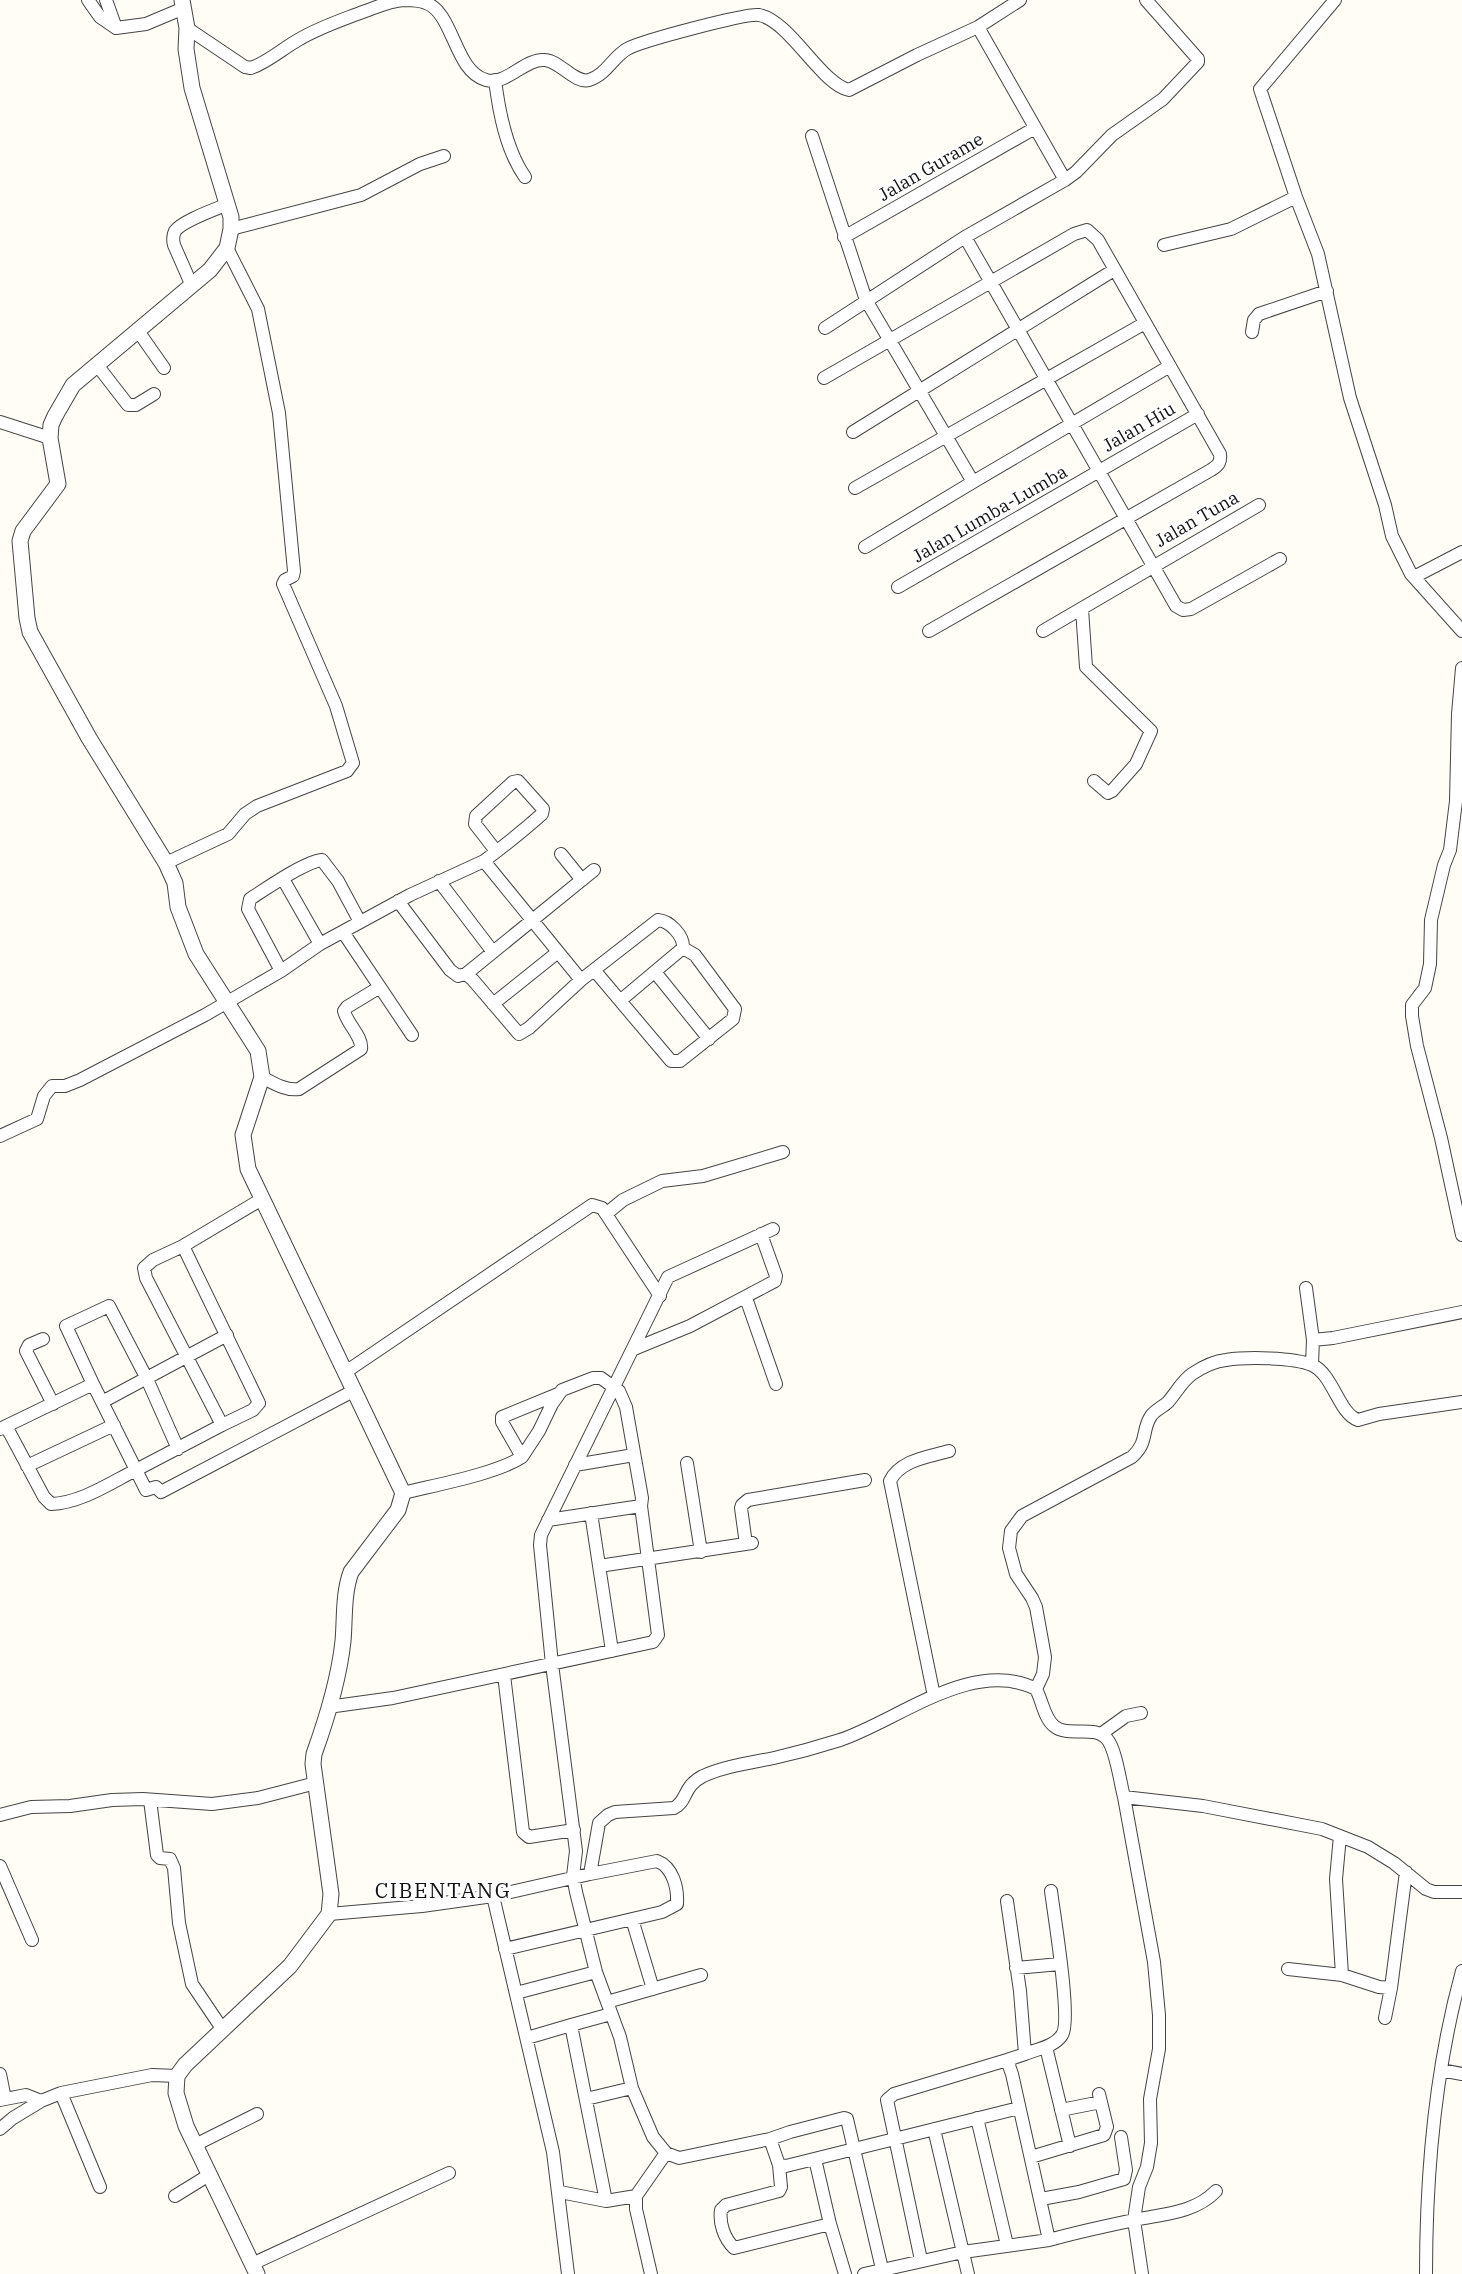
<svg xmlns="http://www.w3.org/2000/svg" width="1462" height="2274" font-family="'IBM Plex Serif',serif">
<rect width="100%" height="100%" fill="#fffdf5"/>
<g fill="none" stroke-linecap="round" stroke-linejoin="round">
<g stroke="#444" stroke-width="14">
<path id="minor" d="M88,0L100,17L116,28
M106,0L116,28L146,24L184,8
M1335,0L1260,89L1296,197L1318,254L1350,398L1385,505L1392,536L1411,574L1462,631
M978,27L1065,180L965,237L1176,606L1183,610L1191,609L1280,559
M187,28L245,67L251,68C268,62 282,49 298,40C318,28 339,21 360,13C375,8 388,1 404,0C411,0 419,0 426,3C454,13 454,71 486,80C506,86 525,58 545,60C560,61 575,84 589,80C606,75 613,57 627,49C641,41 746,13 759,15C790,21 821,84 849,90L917,55L978,27L1020,0
M495,80C499,112 506,150 525,177
M812,136L866,300L973,482L1170,366
M1065,180L1076,172L1112,135L1163,99L1198,62V59L1146,0
M231,229L361,195L420,164L444,156
M844,237L1035,128
M1164,245L1231,229L1296,197
M192,286L174,245C173,241 173,235 175,231C182,221 216,209 228,204
M825,328L965,237
M138,331L164,368
M1252,332L1254,320L1259,314L1327,291
M97,365L128,405H136L154,394
M824,378L1074,234L1087,230L1098,240L1220,454C1221,462 1219,465 1211,470L929,631
M0,422L50,438
M853,432L1114,270
M855,488L1145,323
M865,547L973,482
M1414,577L1462,552
M898,587L1198,414
M1082,609L1086,667L1151,731L1136,764L1112,791L1108,793L1094,781
M1043,631L1259,505
M1462,668L1458,714L1456,801L1450,850L1444,865L1431,920L1430,964L1425,988L1412,1005V1016L1417,1046L1441,1138L1462,1235
M561,854L582,880
M484,861C504,846 524,830 542,814L543,809L518,781L513,782L476,816L475,824L496,851
M166,863L228,834L245,814L257,806L347,771L353,763L336,706L283,584L285,580L293,576L294,571L279,413L258,309L227,248
M283,879L320,944
M439,881L493,952
M398,901L450,970L458,976L466,974L473,980L519,1034L529,1028L581,980
M343,932L412,1035
M281,971L248,909L250,899C267,888 304,862 322,860L338,881L360,922
M595,971L671,1061H680L733,1019L735,1009L695,955L683,948
M655,972L709,1039
M466,974L594,870
M621,1000L683,948
M493,1004L558,952
M262,1077C273,1083 286,1091 299,1089L361,1049C363,1037 347,1024 344,1011L347,1007L380,987
M0,1136L37,1119L44,1096L52,1086H65L80,1080L205,1015L281,971L320,944L410,895L484,861L581,980L658,920C670,921 684,936 683,948
M606,1214L623,1200L662,1181L703,1176L783,1152
M773,1229L668,1277L541,1535L540,1545L552,1664L576,1851L573,1876L576,1892L596,1972L620,2037L632,2088L653,2137L666,2153L679,2158L770,2139L779,2165L786,2166L1019,2108
M183,1246L259,1403L253,1410L222,1425
M1306,1288L1313,1340
M746,1298L776,1384
M43,1339L29,1345L26,1351L53,1404
M634,1349L690,1326L775,1281L776,1276L761,1234
M1312,1364L1313,1340L1333,1338L1462,1312
M347,1371L592,1205L602,1208L660,1296
M93,1384L66,1326L109,1306L147,1379L178,1449
M102,1402L227,1335
M6,1426L44,1497L51,1504C81,1503 110,1483 136,1470L146,1490L156,1487L161,1492L355,1390
M0,1429L93,1384L136,1470L222,1425L146,1278L144,1268L153,1260L183,1246L262,1199
M522,1457L502,1422V1417L558,1394
M687,1463L701,1552
M575,1465L634,1455
M27,1466L114,1425
M403,1493C435,1485 496,1474 522,1457L539,1431L552,1404L562,1390L593,1378H601L619,1391L626,1407L642,1498L641,1506
M591,1513L612,1651
M746,1544L741,1508L742,1505L748,1500L865,1480
M599,1566L752,1543
M504,1675L523,1832L529,1837L574,1830
M1036,1689L1043,1674L1045,1657L1036,1607L1032,1598L1016,1574L1009,1548L1011,1531L1022,1516L1132,1457C1149,1441 1141,1431 1151,1416C1155,1410 1163,1407 1168,1402C1176,1393 1182,1381 1192,1374C1201,1368 1215,1361 1226,1360C1245,1357 1294,1357 1312,1365C1333,1374 1339,1414 1358,1420L1379,1414L1462,1402
M934,1696L890,1481C900,1460 928,1457 949,1451
M328,1707L393,1698L653,1642L658,1635L641,1506L548,1520
M1101,1734L1126,1716L1141,1713
M1124,1797L1154,1962L1159,2015V2049L1150,2099L1151,2143L1147,2167L1139,2187L1134,2220L1142,2274
M150,1800L157,1855L160,1858L170,1859L174,1868L179,1923L192,1984L223,2030
M0,1815L31,1807L70,1806L112,1800L143,1799L212,1804L258,1798L316,1783
M1340,1836L1336,1879L1342,1975
M0,1866L32,1940
M493,1896L553,2152L568,2274
M329,1914L422,1906L493,1896L590,1874L599,1823L608,1815L615,1812L674,1808C688,1801 682,1787 703,1776C725,1766 750,1763 774,1758C796,1753 818,1747 840,1740C897,1721 973,1657 1036,1689C1042,1700 1044,1718 1054,1726C1068,1738 1094,1724 1107,1739C1116,1749 1120,1782 1124,1797L1203,1806L1322,1829L1368,1847L1394,1863L1426,1889L1434,1892H1462
M632,1919L653,1989
M505,1949L662,1912L677,1904C678,1888 673,1867 657,1861L590,1874
M1016,1968L1060,1964
M1288,1969L1342,1975L1379,1987L1391,1988L1406,1872
M516,1993L596,1972
M607,2002L701,1975
M1385,2018L1391,1988
M527,2038L571,2025
M1046,2047L1070,2146
M1025,2054C1037,2049 1054,2047 1062,2035C1072,2021 1054,1915 1051,1891
M1441,2070L1462,2074
M0,2074L5,2099
M61,2093L100,2187
M586,2099L632,2088
M0,2100L26,2095L41,2101
M1061,2110L1101,2102
M977,2118L1007,2245
M0,2129L13,2118L41,2101L61,2093L152,2075L177,2076
M934,2129L968,2274
M770,2139L790,2132L844,2118L847,2119L882,2269
M195,2145L257,2114
M1031,2157L1104,2135L1107,2127L1099,2094
M815,2159L830,2224L845,2274
M779,2165L781,2187L779,2191L726,2205L721,2210C719,2223 724,2238 734,2248L830,2224
M560,2192L606,2201L636,2196
M175,2196L209,2175
M1041,2199L1079,2192L1124,2179L1126,2170L1121,2137
M606,2201L571,2025L611,2014
M1049,2240C1077,2232 1106,2226 1134,2220C1163,2214 1195,2213 1216,2191
M921,2260L887,2100L894,2094L1007,2060
M252,2264L449,2173
M651,2274L636,2209V2196L666,2153
M864,2274L963,2252L1049,2240L1012,2074L1007,2060L1025,2054L1020,1991L1007,1901
M1426,2274C1426,2173 1435,2069 1462,1971"/>
</g>
<g stroke="#444" stroke-width="17">
<path id="tertiary" d="M182,0L187,28L186,49L192,88L231,217V229L227,248L210,270L73,385L55,416L51,425L50,438L58,484L23,531L20,541L27,618L30,632L89,738L166,863L175,883L178,907L196,954L258,1051L262,1077L243,1135L248,1169L403,1493L398,1510L351,1572C343,1594 345,1618 343,1641C339,1679 327,1718 314,1754L313,1764L331,1894L329,1914L290,1966L185,2065L177,2076L176,2093L186,2126L257,2274"/>
</g>
<use href="#minor" stroke="#fff" stroke-width="12"/>
<use href="#tertiary" stroke="#fff" stroke-width="15"/>
</g>
<g text-anchor="middle" stroke-width="6" stroke-linejoin="round" paint-order="stroke">
<g font-size="18" fill="#111" stroke="#fff">
<text transform="translate(931 167) rotate(-30)" y="6">Jalan Gurame</text>
<text transform="translate(1139 427) rotate(-30)" y="6">Jalan Hiu</text>
<text transform="translate(990 514) rotate(-30)" y="6">Jalan Lumba-Lumba</text>
<text transform="translate(1197 519) rotate(-30)" y="6">Jalan Tuna</text>
</g>
<g font-size="21" letter-spacing="1.5" fill="#111" stroke="#fff">
<text x="443" y="1898">CIBENTANG</text>
</g>
</g>
</svg>
